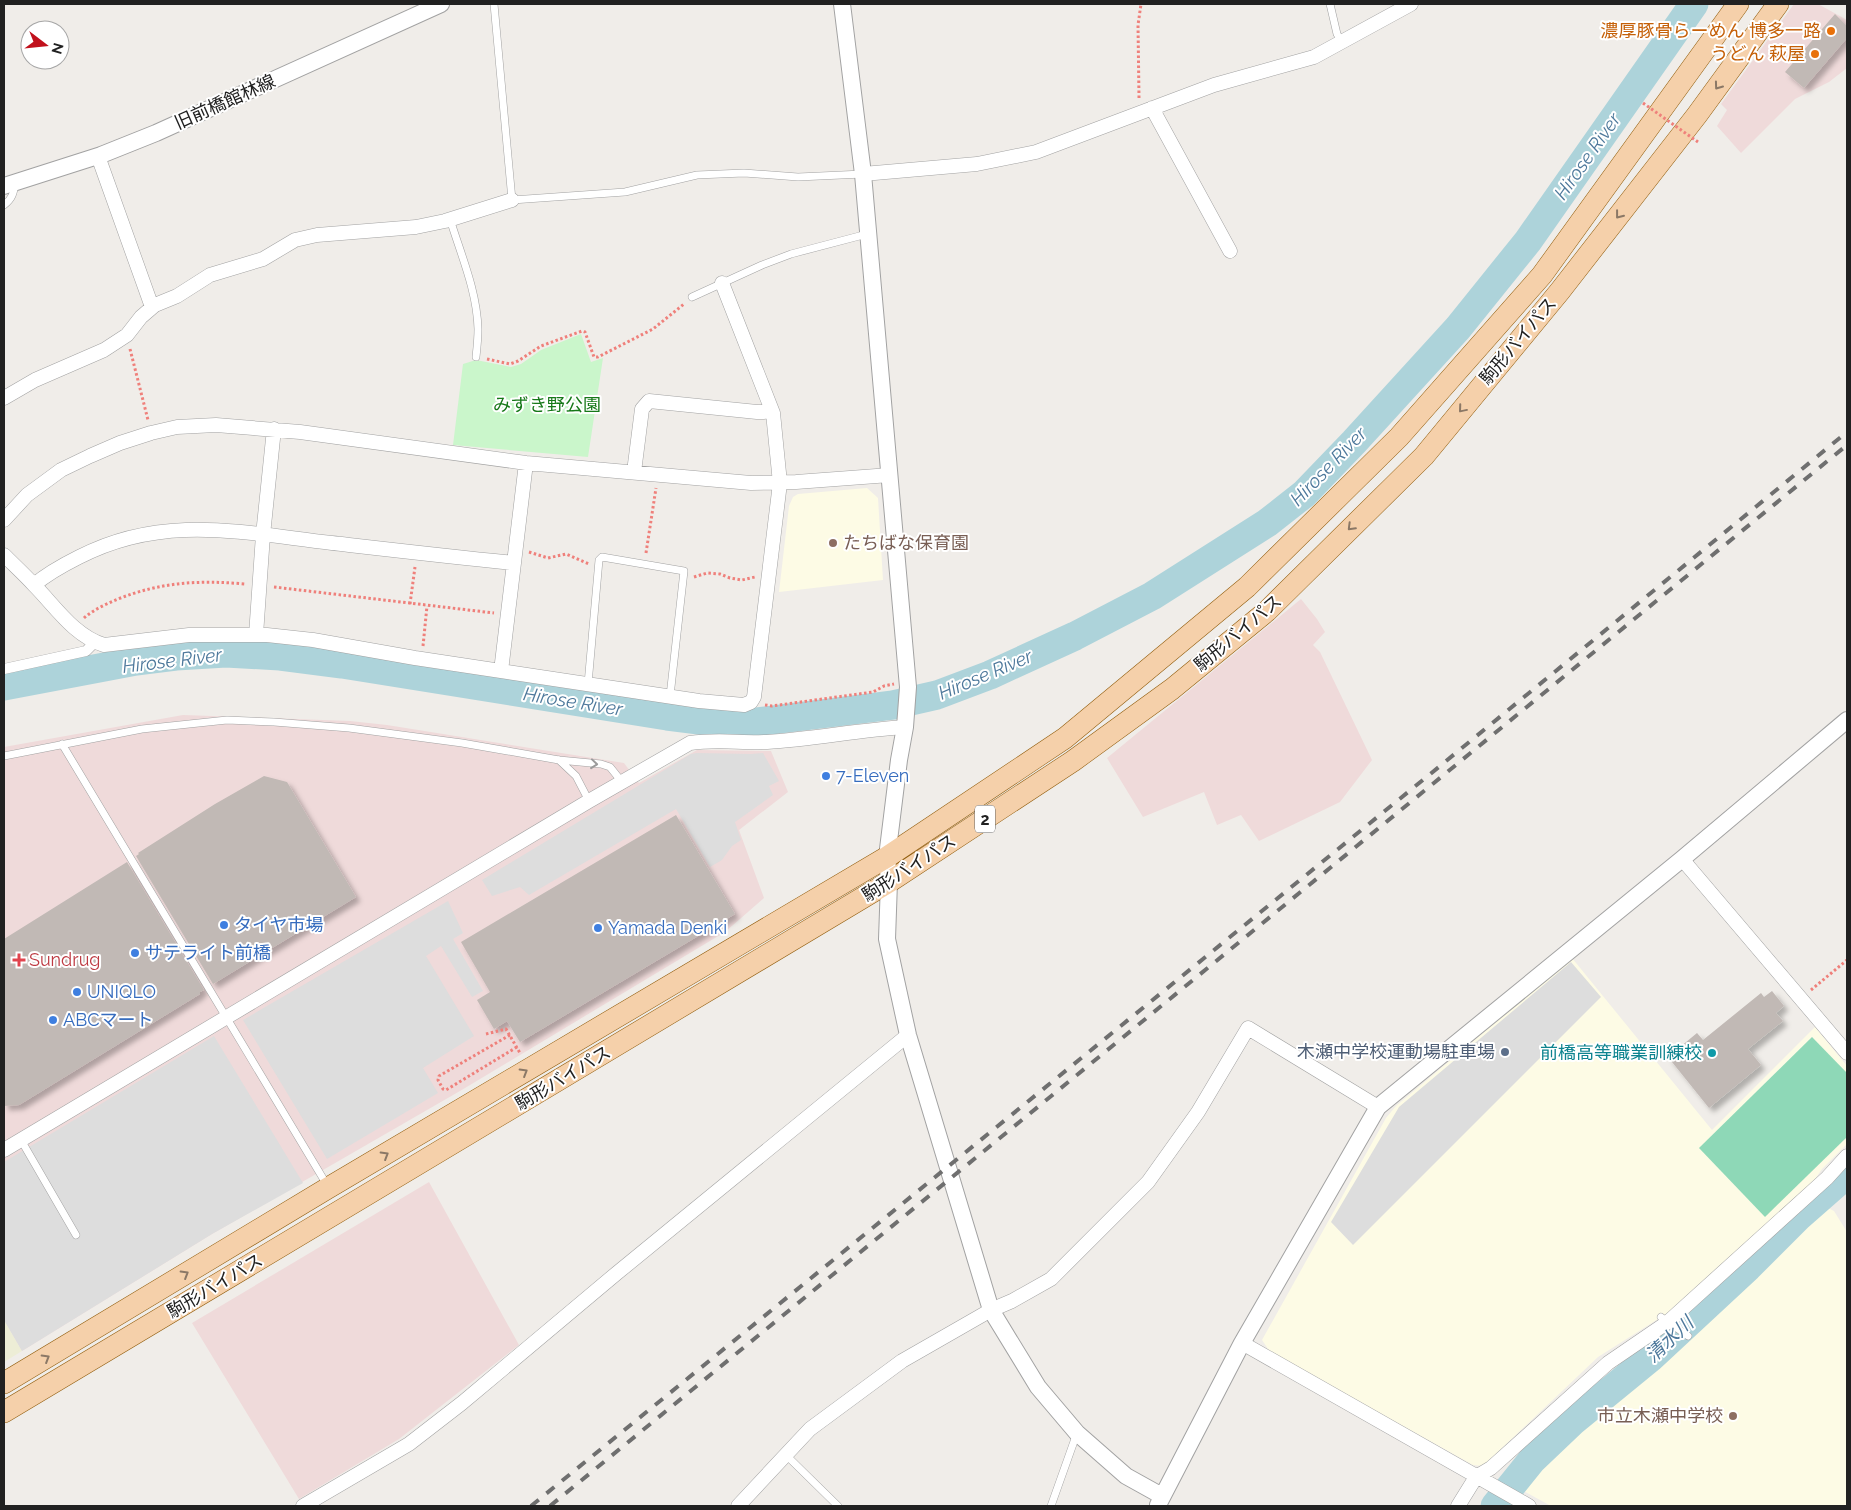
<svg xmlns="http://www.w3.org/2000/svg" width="1851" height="1510" font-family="Raleway,'Noto Sans JP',sans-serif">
<defs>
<filter id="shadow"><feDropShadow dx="4.5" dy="4.5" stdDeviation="2.5" flood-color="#0004"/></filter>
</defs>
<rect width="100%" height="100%" fill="#f0ede9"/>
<path fill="#efdada" d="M1794,4H1818L1847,20V68L1829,82L1795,99L1741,153L1717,126L1727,110L1721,104Z
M1301,599L1317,619L1325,632L1313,645L1320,652L1372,760L1340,802L1259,841L1241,815L1217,825L1204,792L1143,817L1107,758Z
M183,715L350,721L387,725L624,763L639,783L697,750L771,751L788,792L739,830L764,898L725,932L460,1091L212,1234L22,1351L4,1320V747Z
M429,1182L519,1345L399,1439L299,1499L192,1323Z"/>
<path fill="#fdfbe5" d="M867,488L878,498L883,580L779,592L789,506L793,497L798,494Z
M1572,958L1712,1130L1815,1027L1847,1066V1144L1822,1169L1813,1182L1685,1302L1598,1357L1483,1466L1473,1465L1270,1352L1262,1340L1386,1118L1396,1106Z
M1824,1206L1834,1211L1847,1232V1506H1551L1518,1488L1554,1448L1621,1396L1683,1342L1693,1331L1691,1330Z"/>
<path fill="#ededd6" d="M4,1320L22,1351L4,1362Z"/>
<path fill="#caf6cb" d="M581,334L591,362L603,358L588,457L453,445L463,364L476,360L511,367L521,364L541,350Z"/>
<path fill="#8ed8b7" d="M1812,1037L1847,1073V1137L1765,1217L1699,1148Z"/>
<path fill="#ddd" d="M697,753L751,754L763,753L779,781L769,786L773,795L735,822L741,840L732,846L722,860L710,867L676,809L529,895L520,887L492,896L482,880L691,754Z
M448,901L463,933L453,939L483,991L472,997L441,946L426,956L474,1036L423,1068L438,1093L327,1159L243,1020Z
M1571,962L1601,997L1353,1245L1331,1222L1399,1107Z
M214,1036L303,1183L212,1234L22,1351L4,1320V1162Z"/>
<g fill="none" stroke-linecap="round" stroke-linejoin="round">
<path stroke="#add3da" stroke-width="29" d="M4,686L136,661L176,656L226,653L280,656L342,664L667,716L723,723H748L893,705L937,695L990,675L1075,636L1152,596L1267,523L1304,494L1354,442L1458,328L1528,241L1694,4
M1495,1506L1532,1460L1573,1421L1650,1358L1748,1267L1799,1216L1847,1174"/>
</g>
<path fill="#c1b9b5" filter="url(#shadow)" d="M1835,14L1847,26V38L1804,88L1785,72Z
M264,776L287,782L356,897L213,984L136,856L139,854L138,853L215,804Z
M676,815L735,914L520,1042L507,1021L494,1029L477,1000L490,992L461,942Z
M127,862L204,990L200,992V994L19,1105L4,1106V939Z
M1772,991L1784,1006L1776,1013L1783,1021L1748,1049L1761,1065L1709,1108L1668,1057L1697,1033L1703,1040L1761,993L1764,997Z"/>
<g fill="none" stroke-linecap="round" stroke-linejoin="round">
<g stroke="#a2a2a2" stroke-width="8">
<path id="service" d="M494,4L512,200L625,192L697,175L744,173L798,177L863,174
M1330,4L1337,34L1342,42
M4,205C12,199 14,193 15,182
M450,219C461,255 477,291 478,329C478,338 477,348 476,357
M692,297L762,265L791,254L867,234
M588,684L599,560L602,557L684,571L670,696
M62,744L327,1185
M4,756L142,729L227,720L274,722L349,728L462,743L559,760L601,764L610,767L622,782
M559,760L576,776L589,801
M21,1140L76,1235
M1661,1317L1688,1336
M786,1455L838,1506
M1051,1506L1077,1433"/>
</g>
<g stroke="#a2a2a2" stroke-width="11">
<path id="pedestrian" d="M4,669L86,651L95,642"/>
</g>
<g stroke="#a2a2a2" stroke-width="15">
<path id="minor" d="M1152,108L1230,251
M98,156L152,307
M863,174L977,164L1036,152L1214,85L1314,57L1411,4
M4,398L35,380L104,350L127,335L141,317L155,305L177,296L210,275L263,259L295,240L317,235L416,227L445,221L512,200
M634,472L642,409L649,401L757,412H764L771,408
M4,520L27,495L61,470L90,456L120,443L151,433L177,427L216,425L300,432L526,463L751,483L796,482L890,475
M4,555C14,565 24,574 34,585C55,606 74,636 104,645L189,635H267L313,640L415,658L699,701L744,705L751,702L754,697L780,483L773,413L722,283
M34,585C48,573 63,565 79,557C164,513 243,533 332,543C393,550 453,557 514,563
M256,635L263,535L274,429
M501,671L526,463
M1682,859L1847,1053
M4,1150L589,801L690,743C717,739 740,743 767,742C813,739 859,730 905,727
M1242,1343L1529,1506
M303,1506L409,1444L462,1403L617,1273L908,1035
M738,1506L810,1429L902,1361L991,1310L1012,1301L1051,1279L1148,1182L1198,1112L1248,1028L1378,1107
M1458,1506L1476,1477L1491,1468L1608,1363L1668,1322L1827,1178L1847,1156"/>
</g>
<g stroke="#a2a2a2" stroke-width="18">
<path id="tertiary" d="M842,4L863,174L908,687L905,727L899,760L887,857L889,882L887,939L908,1035L991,1310L1038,1387L1077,1433L1126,1476L1162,1496
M4,186L101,155L156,133L441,4
M1158,1505L1242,1343L1378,1107L1682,859L1847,720"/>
</g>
<g stroke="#915d0d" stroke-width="22">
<path id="primary" d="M4,1383L328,1188L887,857L1065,738L1247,587L1399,437L1542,275L1738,4
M4,1412L889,882L1073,761L1172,689L1267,611L1424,456L1560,291L1697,115L1778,4"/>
</g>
<path stroke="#ef807b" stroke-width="3" stroke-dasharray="2.5 2.5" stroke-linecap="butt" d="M1139,98L1138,25L1141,4
M130,349L148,420
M487,359L510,364L518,361L541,346L582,331L585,332L594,357H598L653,329L684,304
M529,552L548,558L566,554L589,564
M646,553L656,488
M694,577L707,573L720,574L730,578L742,580L755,577
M274,587L494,613
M410,604L415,567
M84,618C93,610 106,604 118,599C161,582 199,580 245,584
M423,646L427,606
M765,705L772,706L873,692L884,686L894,684
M1811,990L1847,960
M486,1034L506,1029L520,1053
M510,1035L439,1076L438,1080L443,1089L446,1090L517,1047"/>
<use href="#service" stroke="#fff" stroke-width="7"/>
<use href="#pedestrian" stroke="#fff" stroke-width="10"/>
<use href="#minor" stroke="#fff" stroke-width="14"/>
<use href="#tertiary" stroke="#fff" stroke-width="16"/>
<use href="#primary" stroke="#f5d0aa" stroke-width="21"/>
<path stroke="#6f6f6f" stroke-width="4" stroke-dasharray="10 10" stroke-linecap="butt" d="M531,1506L1429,775L1847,432
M550,1506L1847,445"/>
<path stroke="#ef807b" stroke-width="3" stroke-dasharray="2.5 2.5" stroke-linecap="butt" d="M1643,103L1698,142"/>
</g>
<defs><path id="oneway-chevron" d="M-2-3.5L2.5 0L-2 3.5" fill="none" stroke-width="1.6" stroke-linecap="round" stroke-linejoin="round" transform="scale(1.25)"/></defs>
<g stroke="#8b7866">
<use href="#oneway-chevron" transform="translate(1718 86) rotate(126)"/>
<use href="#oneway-chevron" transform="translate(1619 215) rotate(128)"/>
<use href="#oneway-chevron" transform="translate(1462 409) rotate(130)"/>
<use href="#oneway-chevron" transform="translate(1351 527) rotate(135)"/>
<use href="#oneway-chevron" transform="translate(524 1072) rotate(-31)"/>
<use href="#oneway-chevron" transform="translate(385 1155) rotate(-31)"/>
<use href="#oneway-chevron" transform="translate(185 1274) rotate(-31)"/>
<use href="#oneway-chevron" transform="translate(46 1358) rotate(-31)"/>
</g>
<use stroke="#9b9b9b" href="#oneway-chevron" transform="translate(594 764) rotate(6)"/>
<g fill="#e8710a" stroke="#fff" stroke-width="2">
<circle cx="1831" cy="31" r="5"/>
<circle cx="1815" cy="54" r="5"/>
</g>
<g fill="#8d6e63" stroke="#fff" stroke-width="2">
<circle cx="833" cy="543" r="5"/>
<circle cx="1733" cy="1416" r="5"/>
</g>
<g fill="#3f7fe0" stroke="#fff" stroke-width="2">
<circle cx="826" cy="776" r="5"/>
<circle cx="224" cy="925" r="5"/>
<circle cx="598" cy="928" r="5"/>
<circle cx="135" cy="953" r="5"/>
<circle cx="77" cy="992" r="5"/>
<circle cx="53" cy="1020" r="5"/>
</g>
<path fill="#e0444e" stroke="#fff" stroke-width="2" d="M16.5 952.5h5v5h5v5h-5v5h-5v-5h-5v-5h5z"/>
<circle fill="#5c6f8a" stroke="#fff" stroke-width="2" cx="1505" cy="1052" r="5"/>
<circle fill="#0f9aa8" stroke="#fff" stroke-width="2" cx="1712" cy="1053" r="5"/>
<g text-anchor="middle" stroke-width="4" stroke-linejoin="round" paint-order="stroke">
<rect fill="#fff" stroke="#646464" stroke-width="1" x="975" y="805.5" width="20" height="27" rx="4"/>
<g font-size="16" font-weight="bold" fill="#212121">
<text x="985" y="825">2</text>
</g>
<g font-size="18" fill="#c56008" stroke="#fff" text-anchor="end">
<text x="1821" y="37">濃厚豚骨らーめん 博多一路</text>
<text x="1805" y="60">うどん 萩屋</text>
</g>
<g font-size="18" fill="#212121" stroke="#fff">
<text transform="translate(225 102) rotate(-24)" y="6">旧前橋館林線</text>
<text transform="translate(1518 341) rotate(-50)" y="6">駒形バイパス</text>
<text transform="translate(1238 633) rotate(-40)" y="6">駒形バイパス</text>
<text transform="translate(909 868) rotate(-33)" y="6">駒形バイパス</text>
<text transform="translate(563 1078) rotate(-31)" y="6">駒形バイパス</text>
<text transform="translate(215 1286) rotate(-31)" y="6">駒形バイパス</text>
</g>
<g font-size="18" fill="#167818" stroke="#fff">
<text x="547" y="411">みずき野公園</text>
</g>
<g font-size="18" fill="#785e54" stroke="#fff" text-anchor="start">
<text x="843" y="549">たちばな保育園</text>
<text x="1723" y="1422" text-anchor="end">市立木瀬中学校</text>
</g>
<g font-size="18" fill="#366cbe" stroke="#fff" text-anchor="start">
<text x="836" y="782">7-Eleven</text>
<text x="234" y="931">タイヤ市場</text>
<text x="608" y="934">Yamada Denki</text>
<text x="145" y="959">サテライト前橋</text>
<text x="87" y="998">UNIQLO</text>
<text x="63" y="1026">ABCマート</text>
</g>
<g font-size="18" fill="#be3a42" stroke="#fff" text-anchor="start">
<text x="29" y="966">Sundrug</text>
</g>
<g font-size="18" fill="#4e5e75" stroke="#fff" text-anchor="end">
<text x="1495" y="1058">木瀬中学校運動場駐車場</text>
</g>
<g font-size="18" fill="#0d838f" stroke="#fff" text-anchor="end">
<text x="1702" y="1059">前橋高等職業訓練校</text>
</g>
<g font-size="19" font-style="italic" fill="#4d789b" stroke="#fff">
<text transform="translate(1587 156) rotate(-55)" y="7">Hirose River</text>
<text transform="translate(1328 466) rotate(-46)" y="7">Hirose River</text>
<text transform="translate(172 660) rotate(-7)" y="7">Hirose River</text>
<text transform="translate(985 674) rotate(-23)" y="7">Hirose River</text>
<text transform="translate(573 701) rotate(9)" y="7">Hirose River</text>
<text transform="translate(1669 1339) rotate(-43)" y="7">清水川</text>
</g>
</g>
<rect width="1851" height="1510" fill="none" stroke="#212121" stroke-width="10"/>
<g transform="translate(45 45) rotate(106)"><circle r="24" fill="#ffffff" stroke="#a6a6a6"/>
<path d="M0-4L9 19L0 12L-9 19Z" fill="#c1111c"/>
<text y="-8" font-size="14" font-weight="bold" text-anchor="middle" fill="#212121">N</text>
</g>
</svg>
